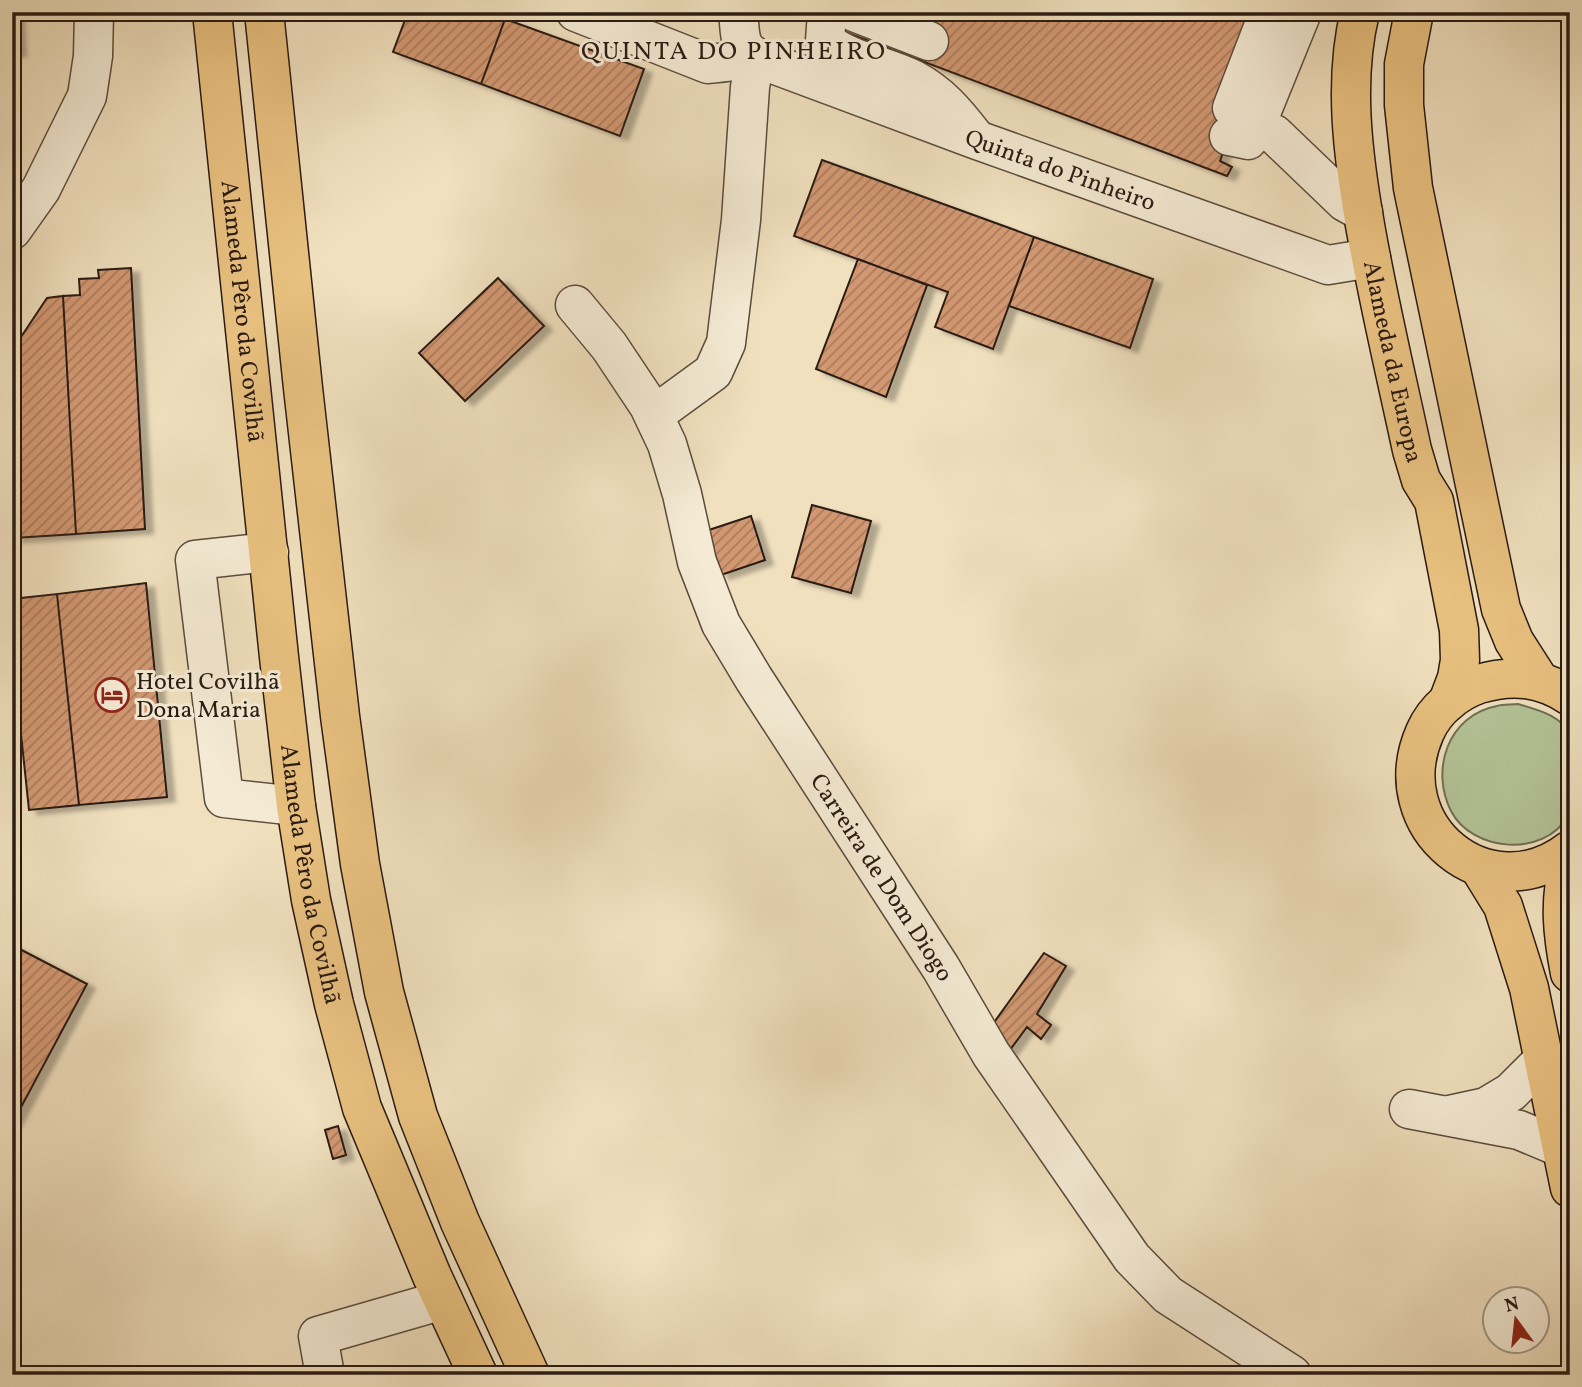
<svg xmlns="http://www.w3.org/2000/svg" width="1582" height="1387" font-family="Vollkorn,serif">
<defs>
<pattern id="building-hatch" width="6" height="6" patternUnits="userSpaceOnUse" patternTransform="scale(1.75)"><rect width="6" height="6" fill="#d29872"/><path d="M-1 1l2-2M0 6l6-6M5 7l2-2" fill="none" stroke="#ab7b5c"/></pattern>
<filter id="shadow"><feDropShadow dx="8" dy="4.5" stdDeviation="2" flood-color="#0004"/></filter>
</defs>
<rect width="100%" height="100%" fill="#f0e0be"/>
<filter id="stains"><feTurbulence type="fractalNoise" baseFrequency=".00286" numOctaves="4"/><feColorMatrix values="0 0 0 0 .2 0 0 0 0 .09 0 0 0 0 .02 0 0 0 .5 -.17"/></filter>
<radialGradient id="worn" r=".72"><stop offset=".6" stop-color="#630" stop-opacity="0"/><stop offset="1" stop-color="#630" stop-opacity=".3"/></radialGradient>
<path fill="#b4c396" stroke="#6f6f54" stroke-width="2" d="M1518,704C1535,709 1565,716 1570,737C1573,750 1570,766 1570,780C1570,790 1573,807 1568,816C1544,858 1472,852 1451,811C1430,770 1448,715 1497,706C1503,704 1511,705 1518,704Z"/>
<path fill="url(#building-hatch)" stroke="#2a1b13" stroke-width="2" filter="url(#shadow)" d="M12,12H16L18,52H12Z
M408,12H487L505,19L481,84L393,52Z
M792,12H1291L1229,136L1220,161L1232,167L1227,176Z
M505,19L644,69L620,136L481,84Z
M822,160L1034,237L993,349L935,327L948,292L794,236Z
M1034,237L1153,279L1130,348L1009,306Z
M858,259L927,285L886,397L816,369Z
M131,268L145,529L76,534L63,296L80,295L79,279L99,278L98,270Z
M498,278L544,326L465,401L419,353Z
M63,296L76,534L14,538L15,346L47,298Z
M812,505L871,521L851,593L792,577Z
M751,516L765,560L721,575L706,531Z
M146,583L167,797L79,805L57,594Z
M57,594L79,805L29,810L12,649V599Z
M12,945L87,984L12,1124Z
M1044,953L1066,966L1037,1014L1051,1025L1041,1039L1027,1027L1007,1054L990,1028Z
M338,1126L346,1155L333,1159L325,1130Z"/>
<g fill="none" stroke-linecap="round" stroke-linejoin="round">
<g stroke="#5c4c3e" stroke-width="41">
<g id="minor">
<path d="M576,12L708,64C723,62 735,63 748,53"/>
<path id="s1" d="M738,12C741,37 737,49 762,60L977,140L1328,265L1371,258"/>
<path d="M854,12L929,41"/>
<path d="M826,26L825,41C851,62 885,65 914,80C940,94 956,113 973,135"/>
<path d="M1232,108L1269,12"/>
<path d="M1274,134L1345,202L1363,212"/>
<path d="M1229,136L1248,140L1252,135L1302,12"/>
<path d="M12,230L41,189L87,96L93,56L94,12"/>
<path id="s2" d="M575,305L609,346L649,406L667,444L682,494L697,562L721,624L754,679L941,968L991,1054L1132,1258L1168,1295L1292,1375"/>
<path d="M654,415L713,372L726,343L741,220L750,87L755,57"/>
<path d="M269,552L195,560L224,798L296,806"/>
<path d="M1409,1109L1519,1130L1562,1148"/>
<path d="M1449,1115L1486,1107L1511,1092L1544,1059"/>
<path d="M325,1375L318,1336L443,1300"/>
</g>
</g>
<g stroke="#2a1b13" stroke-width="41">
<g id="major">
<path id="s3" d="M212,12L279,657L296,806L311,900L334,1004L362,1108L432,1276L478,1375"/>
<path d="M264,12L303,388L340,716L360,864L384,992L418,1116L460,1222L530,1375"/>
<path id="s4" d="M1360,12C1343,81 1353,156 1365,225C1378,300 1396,375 1412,450L1421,480L1434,501L1459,630L1460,660L1457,678L1448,702"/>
<path d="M1414,12L1404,64V105L1413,188L1501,609L1514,641L1539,680"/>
<path d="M1570,696C1541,677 1512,674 1479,684C1456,692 1435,709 1425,732C1383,827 1488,913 1570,850"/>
<path d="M1570,862C1558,899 1563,937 1570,973"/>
<path d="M1479,867L1503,906L1529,988L1570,1188"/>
</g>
</g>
<use href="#minor" stroke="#f5ebd5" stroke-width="38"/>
<use href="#major" stroke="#e8c07f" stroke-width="38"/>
</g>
<defs>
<g id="hotel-ring" transform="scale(1.75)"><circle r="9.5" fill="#f5ebd5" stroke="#8f2418" stroke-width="1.5"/><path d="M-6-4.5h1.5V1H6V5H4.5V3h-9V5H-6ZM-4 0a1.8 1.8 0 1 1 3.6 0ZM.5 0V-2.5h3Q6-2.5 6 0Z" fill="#8f2418"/></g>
</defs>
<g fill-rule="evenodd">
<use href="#hotel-ring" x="112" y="695"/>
</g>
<g text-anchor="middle" stroke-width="6" stroke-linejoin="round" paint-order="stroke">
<g font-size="24" fill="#2a1b13" stroke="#f5ebd5">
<text dy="8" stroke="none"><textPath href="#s1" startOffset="376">Quinta do Pinheiro</textPath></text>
<text dy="8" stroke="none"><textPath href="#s3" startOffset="301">Alameda Pêro da Covilhã</textPath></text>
<text dy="8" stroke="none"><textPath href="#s4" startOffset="354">Alameda da Europa</textPath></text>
<text dy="8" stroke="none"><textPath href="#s3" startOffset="868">Alameda Pêro da Covilhã</textPath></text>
<text dy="8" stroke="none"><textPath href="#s2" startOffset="656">Carreira de Dom Diogo</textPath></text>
</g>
<g font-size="24" fill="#2a1b13" stroke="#f5ebd5" text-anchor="start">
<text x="136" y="689">Hotel Covilhã<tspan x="136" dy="28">Dona Maria</tspan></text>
</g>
<g font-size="26" letter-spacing="2" fill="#2a1b13" stroke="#f5ebd5">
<text x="734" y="59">QUINTA DO PINHEIRO</text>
</g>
</g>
<rect width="1582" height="1387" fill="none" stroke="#f0e0be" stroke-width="42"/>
<rect x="14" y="14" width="1554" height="1359" fill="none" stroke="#2a1b13" stroke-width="3.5"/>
<rect x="21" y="21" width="1540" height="1345" fill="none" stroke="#2a1b13" stroke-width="2"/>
<g transform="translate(1516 1320) rotate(345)"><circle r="33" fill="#f5ebd5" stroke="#a49887" stroke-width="2"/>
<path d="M0-5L12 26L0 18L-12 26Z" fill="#8f2418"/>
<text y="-10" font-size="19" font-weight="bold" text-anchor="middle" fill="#2a1b13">N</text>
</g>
<rect width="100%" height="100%" filter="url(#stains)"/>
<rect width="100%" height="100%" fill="url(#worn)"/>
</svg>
